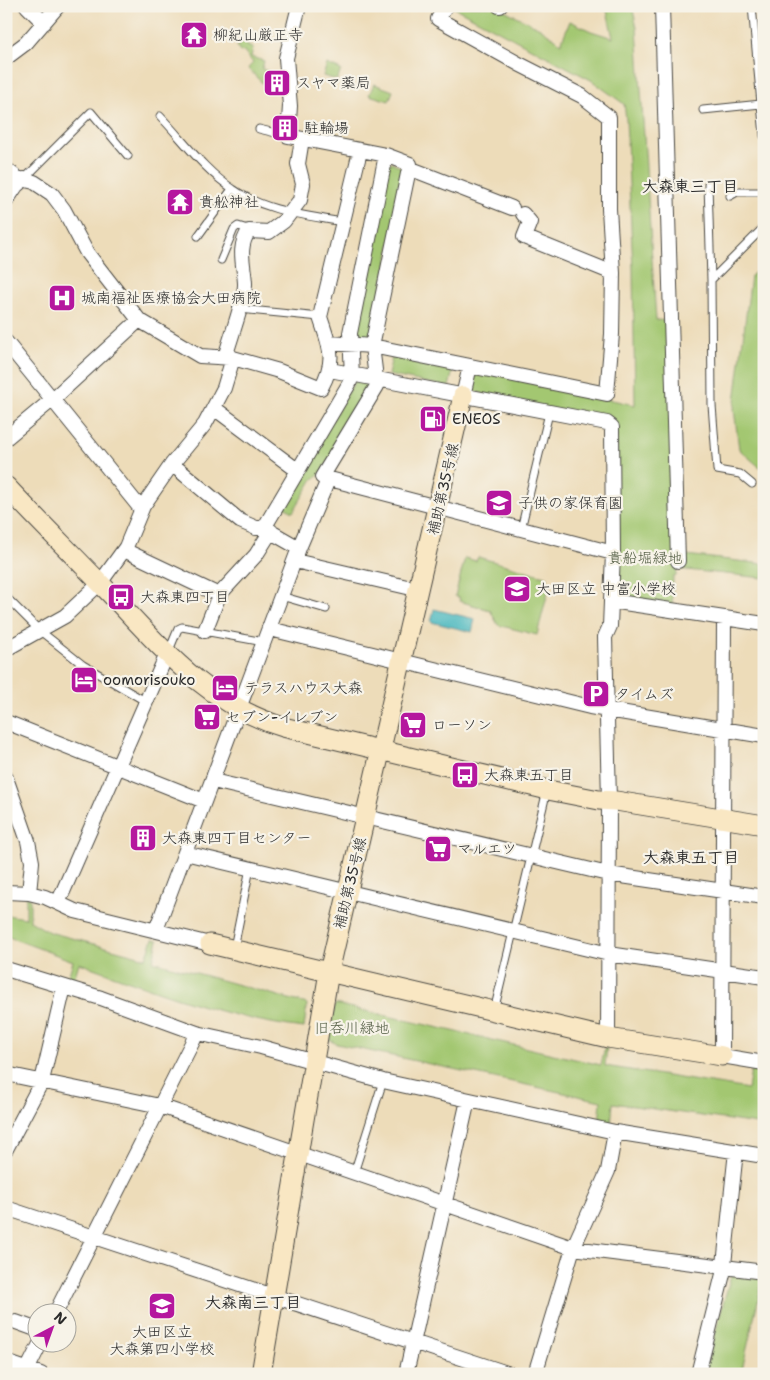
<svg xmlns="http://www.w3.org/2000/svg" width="770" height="1380" font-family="'Shantell Sans','Klee One',sans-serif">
<rect width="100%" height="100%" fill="#f7f3e8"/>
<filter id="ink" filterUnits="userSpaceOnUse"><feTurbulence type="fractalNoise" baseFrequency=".02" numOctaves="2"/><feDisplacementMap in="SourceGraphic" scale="10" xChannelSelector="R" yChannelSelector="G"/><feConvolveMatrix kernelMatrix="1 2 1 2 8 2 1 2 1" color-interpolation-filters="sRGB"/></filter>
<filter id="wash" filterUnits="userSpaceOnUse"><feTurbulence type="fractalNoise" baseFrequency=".0096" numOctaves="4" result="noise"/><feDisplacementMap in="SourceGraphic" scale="20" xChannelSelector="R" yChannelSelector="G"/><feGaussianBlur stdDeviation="1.12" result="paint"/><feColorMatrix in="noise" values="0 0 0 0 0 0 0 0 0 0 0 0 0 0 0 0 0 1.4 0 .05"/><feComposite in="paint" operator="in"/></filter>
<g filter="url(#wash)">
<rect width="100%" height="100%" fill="#eddcb9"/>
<path fill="#a3c771" stroke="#67794e" d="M451,6H496L540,28L561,43L570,21L591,31L613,38L606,6H632L637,28L656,320L671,321L677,554L764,564V578L677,569L676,576H673L672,610L611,601L612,427L472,391L476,374L479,371L635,405L633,270L626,119L624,104L591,80Z
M242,38L249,40L247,46L253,48L251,57L264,61L262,69L273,73L270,86L261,82L248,68L253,63L244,51L240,52L237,46L240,45Z
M327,64L341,70L337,80L323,76Z
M374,84L393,91L389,101L369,95Z
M392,162L405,170L372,338L357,341L353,328L387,165Z
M764,265V471L739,449L734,409L751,276Z
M392,357L453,370L449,387L388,375Z
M355,381L369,383L371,388L321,474L313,479L293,512L281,505Z
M478,557L548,577L547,583L550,584L537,635L498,625L490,610L459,601L460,598L455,596L465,558L476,561Z
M26,897H30V921L49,932L146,958L153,939L158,940L153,961L307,1004L304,1028C226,1019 153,989 79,963L72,986L66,984L73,961L6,936V915L26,918Z
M335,1004L601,1065L605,1047H607L605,1066L748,1089L751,1071L762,1072L764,1125L613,1103L611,1126L599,1124L601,1101L337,1044L329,1040Z
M731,1275L763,1279L741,1374H704Z"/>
<path fill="#49b8bf" stroke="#3a7275" d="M434,609L475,619L472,632L431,622Z"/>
</g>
<g filter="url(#ink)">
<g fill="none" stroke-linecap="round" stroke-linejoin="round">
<g stroke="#484640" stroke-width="9">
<path id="lane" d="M752,6L764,136
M703,110L761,104
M160,116C183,140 205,171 233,189C264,211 305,215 342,222
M259,129L288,136
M24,179L91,112L128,156
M708,184L711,280
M730,196L737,192H764
M198,236L232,189
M221,260L234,229L238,226L251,230
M239,309L320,317
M752,484L740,474L717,470L712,405L711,280L764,227
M521,529L549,413
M281,596L326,609
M6,597L39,630L83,665L145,701
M168,653L178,629L182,627L264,642
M234,948L250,868
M494,1011L547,790
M354,1173L383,1081"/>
</g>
<g stroke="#484640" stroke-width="16">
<path id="street" d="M27,6L44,23
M299,6L286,58L290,106L288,136L386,155L410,164L372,346L377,386L322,477L613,553
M499,6H500
M662,6L678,561
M6,58L26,43L58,6
M409,168L512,208
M6,169L17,178L34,182L52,194L64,210L87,253L139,320L200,356L233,358L279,371L321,388C337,358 330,348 320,317L360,151
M6,201L16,186L24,179
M523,214L530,222L524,237L613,273
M6,342L141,509
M329,343L372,346L607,394L612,334L613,273L609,209V117L582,96L519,64L438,19L446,6
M225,358C229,342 246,296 245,283C244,265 237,247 249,231L269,232L284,221L300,200L303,184L298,164L302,139
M330,370L607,423L612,427L613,553L610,626L605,637L609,800L608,1038
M463,396L470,366
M214,408L297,470
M6,438L53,399L139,320
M172,464L240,521L256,528H264L299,548
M264,528L349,384L352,376L350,333L386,155
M124,550L219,595
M295,561L420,590
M611,601L764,624
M724,618L722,1056L764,1063
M270,629L590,707L764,736
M205,631L219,595L256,555L271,531
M6,649L65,616L100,583L126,547L143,506L172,464L205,424L224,388L233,358
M6,722L204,801
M6,778L28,841L32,862L29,893
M213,781L608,874L764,897
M185,853L609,954L764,977
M6,892L29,893L45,897L75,911L210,944
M58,903L167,654
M156,930L299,548L328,480
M6,969L101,998L197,1033L261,1047L383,1081L615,1132L764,1156
M6,1074L160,1106L573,1248L764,1272
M6,1149L42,1081L64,987
M6,1208L510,1374
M56,1312L197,1033
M16,1322L38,1330
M6,1362L41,1374
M25,1374L41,1342
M406,1374L468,1100
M535,1374L573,1248L608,1171L615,1132
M698,1374L723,1274L736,1151"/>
</g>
<g stroke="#484640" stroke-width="21">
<path id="secondary" d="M6,486C37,519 68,550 99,582C155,640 203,703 283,727L548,790L599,800L616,801L764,825
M210,944L608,1038L722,1056
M261,1374L329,972L463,396"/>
</g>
<use href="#lane" stroke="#fff" stroke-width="7"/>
<use href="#street" stroke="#fff" stroke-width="14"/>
<use href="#secondary" stroke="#f9e7c3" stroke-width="19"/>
</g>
</g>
<defs>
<g id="temple-square" transform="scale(1.4375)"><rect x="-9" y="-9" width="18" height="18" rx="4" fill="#b5179e" stroke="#f7f3e8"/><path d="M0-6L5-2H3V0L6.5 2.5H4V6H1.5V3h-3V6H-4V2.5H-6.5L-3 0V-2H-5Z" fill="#fff"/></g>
<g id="building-square" transform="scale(1.4375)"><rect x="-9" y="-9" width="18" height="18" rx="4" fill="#b5179e" stroke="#f7f3e8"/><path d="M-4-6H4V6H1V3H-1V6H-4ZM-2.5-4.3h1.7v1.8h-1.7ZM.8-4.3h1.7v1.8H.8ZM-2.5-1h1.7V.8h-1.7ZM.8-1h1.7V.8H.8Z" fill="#fff"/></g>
<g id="hospital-square" transform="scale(1.4375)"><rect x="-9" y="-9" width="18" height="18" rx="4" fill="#b5179e" stroke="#f7f3e8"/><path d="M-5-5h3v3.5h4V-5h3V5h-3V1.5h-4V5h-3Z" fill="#fff"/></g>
<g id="fuel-square" transform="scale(1.4375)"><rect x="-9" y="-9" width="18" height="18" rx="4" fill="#b5179e" stroke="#f7f3e8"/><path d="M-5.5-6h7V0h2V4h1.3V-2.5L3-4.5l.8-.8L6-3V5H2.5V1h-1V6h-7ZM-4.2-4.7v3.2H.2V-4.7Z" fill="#fff"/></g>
<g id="school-square" transform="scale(1.4375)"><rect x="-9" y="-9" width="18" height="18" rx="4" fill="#b5179e" stroke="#f7f3e8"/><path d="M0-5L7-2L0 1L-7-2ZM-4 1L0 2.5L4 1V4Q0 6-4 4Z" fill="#fff"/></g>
<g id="bus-square" transform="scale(1.4375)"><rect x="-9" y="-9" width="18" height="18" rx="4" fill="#b5179e" stroke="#f7f3e8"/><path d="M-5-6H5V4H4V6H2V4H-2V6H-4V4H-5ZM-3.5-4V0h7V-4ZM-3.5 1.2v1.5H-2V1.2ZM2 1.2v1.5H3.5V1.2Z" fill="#fff"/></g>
<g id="hotel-square" transform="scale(1.4375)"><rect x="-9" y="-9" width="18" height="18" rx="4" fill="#b5179e" stroke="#f7f3e8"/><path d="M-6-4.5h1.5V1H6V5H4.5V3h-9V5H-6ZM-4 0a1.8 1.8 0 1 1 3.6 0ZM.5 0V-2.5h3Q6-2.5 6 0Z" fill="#fff"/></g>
<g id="parking-square" transform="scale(1.4375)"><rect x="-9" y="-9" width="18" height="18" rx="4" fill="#b5179e" stroke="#f7f3e8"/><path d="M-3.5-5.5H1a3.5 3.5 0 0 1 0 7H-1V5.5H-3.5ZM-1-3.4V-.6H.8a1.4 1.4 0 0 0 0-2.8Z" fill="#fff"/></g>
<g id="supermarket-square" transform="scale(1.4375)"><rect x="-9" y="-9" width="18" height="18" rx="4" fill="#b5179e" stroke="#f7f3e8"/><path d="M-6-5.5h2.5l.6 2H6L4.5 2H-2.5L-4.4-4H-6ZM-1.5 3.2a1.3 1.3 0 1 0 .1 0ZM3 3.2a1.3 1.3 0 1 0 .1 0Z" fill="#fff"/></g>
</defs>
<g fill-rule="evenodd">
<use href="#temple-square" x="194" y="35"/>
<use href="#building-square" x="277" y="83"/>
<use href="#building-square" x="285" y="128"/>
<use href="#temple-square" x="180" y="202"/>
<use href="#hospital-square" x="62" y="298"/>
<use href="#fuel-square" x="433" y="419"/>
<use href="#school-square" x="499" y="503"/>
<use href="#school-square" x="517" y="589"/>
<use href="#bus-square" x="121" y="597"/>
<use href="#hotel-square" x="84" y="680"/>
<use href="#hotel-square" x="225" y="688"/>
<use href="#parking-square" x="596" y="694"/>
<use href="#supermarket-square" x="207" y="717"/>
<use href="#supermarket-square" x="413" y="725"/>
<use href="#bus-square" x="465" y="775"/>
<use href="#building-square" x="143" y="838"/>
<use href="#supermarket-square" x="438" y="849"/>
<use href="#school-square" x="162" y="1306"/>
</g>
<g text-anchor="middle" stroke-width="4.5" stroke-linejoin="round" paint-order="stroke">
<g font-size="15" fill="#2b2b2b" stroke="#f7f3e8" text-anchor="start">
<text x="213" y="40">柳紀山厳正寺</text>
<text x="296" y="88">スヤマ薬局</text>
<text x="304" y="133">駐輪場</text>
<text x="199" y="207">貴舩神社</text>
<text x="81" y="303">城南福祉医療協会大田病院</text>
<text x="452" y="424">ENEOS</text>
<text x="518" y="508">子供の家保育園</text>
<text x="536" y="594">大田区立 中富小学校</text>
<text x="140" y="602">大森東四丁目</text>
<text x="103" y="685">oomorisouko</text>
<text x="244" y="693">テラスハウス大森</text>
<text x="615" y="699">タイムズ</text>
<text x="226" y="722">セブン-イレブン</text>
<text x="432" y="730">ローソン</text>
<text x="484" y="780">大森東五丁目</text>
<text x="162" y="843">大森東四丁目センター</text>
<text x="457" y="854">マルエツ</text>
<text x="162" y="1337" text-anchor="middle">大田区立<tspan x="162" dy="17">大森第四小学校</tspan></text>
</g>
<g font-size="15" fill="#2b2b2b" stroke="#f7f3e8">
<text transform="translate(443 489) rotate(-77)" y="5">補助第35号線</text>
<text transform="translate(350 883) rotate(-76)" y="5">補助第35号線</text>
</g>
<g font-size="15" fill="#4f5a40" stroke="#f7f3e8">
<text x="645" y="563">貴船堀緑地</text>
<text x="352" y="1033">旧呑川緑地</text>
</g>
<g font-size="16" font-weight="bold" fill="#2b2b2b" stroke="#f7f3e8">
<text x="690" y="192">大森東三丁目</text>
<text x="691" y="863">大森東五丁目</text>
<text x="253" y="1308">大森南三丁目</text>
</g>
</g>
<rect width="770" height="1380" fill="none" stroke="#f7f3e8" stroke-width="25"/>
<g transform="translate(52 1328) rotate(41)"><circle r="24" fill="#f7f3e8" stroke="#a5a39c"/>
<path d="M0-4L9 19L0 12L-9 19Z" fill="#b5179e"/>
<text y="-8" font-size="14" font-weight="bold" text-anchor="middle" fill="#2b2b2b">N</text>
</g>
</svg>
